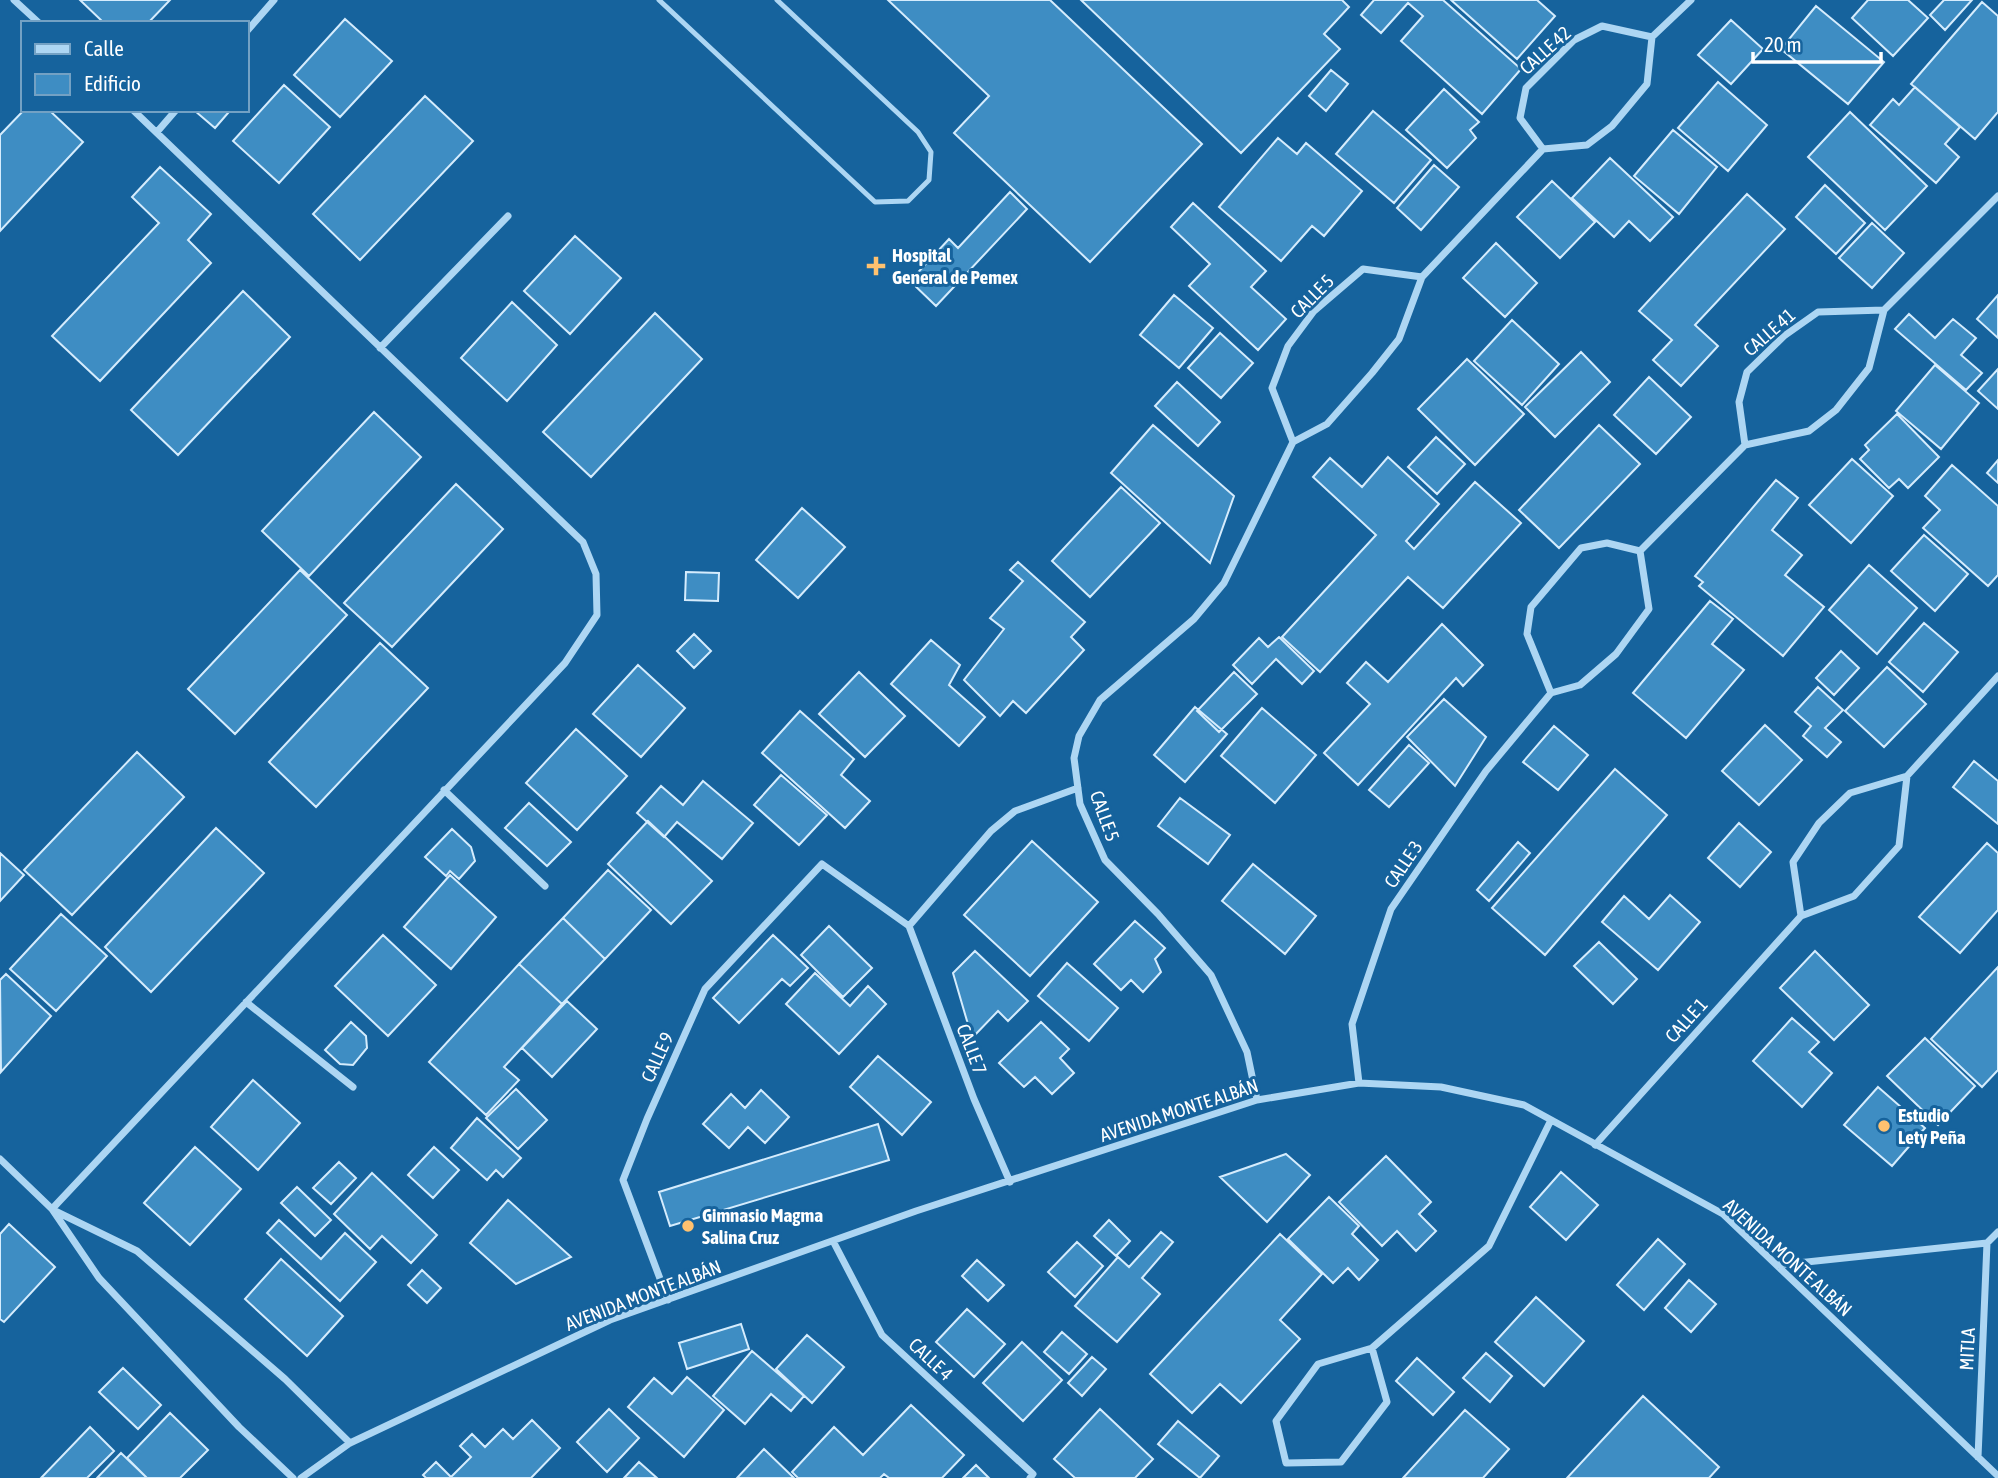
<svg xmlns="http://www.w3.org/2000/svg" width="1998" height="1478" font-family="'Asap Condensed',sans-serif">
<rect width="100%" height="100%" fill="#16639d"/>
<path fill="#3e8dc3" stroke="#d5ecfd" stroke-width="2" d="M80,0H170L148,23H104Z
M888,0H1050L1202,144L1090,262L954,133L989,96Z
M1081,0H1342L1349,7L1324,34L1340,49L1241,153Z
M1374,0H1443L1521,69L1482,114L1401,41L1423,16L1408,3L1381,33L1361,15Z
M1451,0H1537L1555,16L1517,59Z
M1868,0H1908L1928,18L1893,56L1852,18Z
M1944,0H1972L1945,30L1930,15Z
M1982,2L1998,16V112L1975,139L1911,84Z
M1816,6L1884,62L1848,104L1781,49Z
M345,19L392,61L340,117L294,75Z
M1731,20L1763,49L1731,84L1698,55Z
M1331,70L1348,84L1326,111L1309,96Z
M1718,82L1767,125L1728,171L1678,128Z
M284,85L330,127L279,183L233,141Z
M1915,87L1960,127L1945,144L1959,157L1936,183L1870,125L1893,99L1899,105Z
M1444,89L1479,122L1470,130L1476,138L1447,168L1406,130Z
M425,96L473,141L360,260L313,214Z
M24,110H49L83,142L0,231V135Z
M225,110L228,113L215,128L195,111Z
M1373,111L1431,160L1394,203L1336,154Z
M1850,112L1927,186L1885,230L1808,157Z
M1673,130L1717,167L1679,214L1634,176Z
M1278,138L1297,154L1306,143L1362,191L1324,236L1312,226L1281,261L1219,207Z
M1610,158L1673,217L1650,241L1629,221L1614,237L1572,198Z
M1434,165L1459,187L1421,230L1397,208Z
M160,167L211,214L188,240L211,263L100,381L52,336L159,223L132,197Z
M1552,181L1595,222L1560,258L1517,217Z
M1825,185L1865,223L1836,254L1796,217Z
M1010,192L1027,209L936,306L910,281L949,239L958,248Z
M1747,194L1785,229L1695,325L1718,346L1681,386L1653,360L1672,340L1639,311Z
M1193,203L1266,271L1251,287L1286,319L1258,350L1189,286L1210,264L1171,227Z
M1872,223L1904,253L1872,288L1839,258Z
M575,236L621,278L570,334L524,291Z
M1496,243L1537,283L1505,317L1463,278Z
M243,291L290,337L178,455L131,410Z
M1174,295L1213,328L1179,368L1140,335Z
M1998,295V338L1977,319Z
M512,302L557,345L507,401L461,358Z
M655,313L702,359L591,477L543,432Z
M1909,314L1935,338L1953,319L1976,338L1961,355L1982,373L1966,390L1895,329Z
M1512,320L1559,364L1522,405L1474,361Z
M1220,333L1253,363L1221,398L1188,368Z
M1581,352L1610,382L1555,437L1525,407Z
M1467,359L1524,414L1475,465L1418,409Z
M1935,365L1979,403L1941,449L1896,411Z
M1998,369V409L1978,391Z
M1649,377L1691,417L1656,454L1614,415Z
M1177,382L1220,422L1198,446L1155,406Z
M374,412L421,457L309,576L262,531Z
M1897,414L1939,457L1908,488L1899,479L1889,488L1860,459L1869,450L1865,445Z
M1153,425L1234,496L1210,563L1111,473Z
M1599,425L1640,464L1559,548L1519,510Z
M1436,437L1465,464L1437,494L1408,467Z
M1388,457L1439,504L1406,541L1414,549L1475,482L1521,523L1443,608L1408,577L1320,672L1282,637L1376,535L1313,477L1330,458L1362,487Z
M1852,459L1893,496L1851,543L1809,505Z
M1998,460V483L1987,473Z
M1952,465L1998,506V575L1988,586L1923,528L1940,510L1925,496Z
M1776,480L1798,498L1772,530L1802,555L1785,575L1824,607L1783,656L1699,586L1703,582L1695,576Z
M456,484L503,529L392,647L344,603Z
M1121,487L1160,523L1090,597L1052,561Z
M802,508L845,547L798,598L756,560Z
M1924,535L1968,574L1935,611L1891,571Z
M1018,562L1085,622L1071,637L1084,650L1026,713L1013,701L1000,716L964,680L1004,629L990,618L1023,581L1010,570Z
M1869,565L1917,608L1877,654L1829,610Z
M300,570L347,615L235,734L188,689Z
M686,572L719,573L718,601L685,600Z
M1710,601L1733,619L1712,644L1744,670L1686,738L1633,693Z
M1924,623L1958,652L1923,692L1889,662Z
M1442,624L1483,665L1463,686L1456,678L1358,785L1324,753L1370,704L1347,683L1366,662L1388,682Z
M694,634L711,651L694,668L677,651Z
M1279,637L1314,671L1302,684L1276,659L1252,684L1233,665L1259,638L1268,647Z
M931,640L960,665L949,685L985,717L959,746L891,684Z
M380,643L428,688L316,807L269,762Z
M1841,651L1859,668L1834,695L1816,678Z
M638,665L685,708L641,757L593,714Z
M1887,667L1926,704L1884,747L1845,711Z
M859,672L905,716L865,757L819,714Z
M1234,672L1257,694L1219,732L1197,711Z
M1818,687L1843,710L1825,728L1841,742L1827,757L1803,736L1811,726L1795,712Z
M1444,699L1486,737L1455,786L1407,737Z
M1195,707L1227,734L1185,782L1154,755Z
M1262,708L1316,755L1275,803L1221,756Z
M800,711L854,759L841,775L870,801L845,828L762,753Z
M1765,725L1802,760L1759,805L1722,771Z
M1554,726L1588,755L1558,790L1523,762Z
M576,729L627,776L577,830L526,783Z
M1409,745L1429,763L1389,807L1369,790Z
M137,752L184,797L72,915L24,870Z
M1974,761L1998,781V824L1953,787Z
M1615,769L1667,815L1545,955L1492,908Z
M781,775L827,815L799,845L754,805Z
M703,781L753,823L722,859L677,822L664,837L637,813L661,786L683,805Z
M1180,798L1230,835L1208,864L1158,826Z
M529,803L571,842L547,866L505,828Z
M648,821L712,881L671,924L608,864Z
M1739,823L1771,852L1740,887L1708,858Z
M216,828L264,873L151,992L105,947Z
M452,829L471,847L475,861L459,879L450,871L446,876L425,857Z
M1032,841L1098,902L1030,976L964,915Z
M1518,842L1530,853L1489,901L1477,890Z
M1987,843L1998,853V910L1960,953L1919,917Z
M0,853L24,875L0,901Z
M1253,864L1316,916L1285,954L1222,901Z
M608,870L651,910L605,959L563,918Z
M450,875L496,917L451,969L404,927Z
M1670,895L1700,922L1658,970L1602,922L1624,896L1649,919Z
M61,914L107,956L56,1011L10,969Z
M563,918L605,959L562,1004L519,964Z
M1135,921L1165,948L1155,959L1161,972L1143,992L1131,980L1121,990L1094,964Z
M829,926L872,968L843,997L801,955Z
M383,935L436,985L388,1036L335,986Z
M773,935L808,968L790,986L782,979L739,1023L713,998Z
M1599,942L1637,979L1613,1004L1574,966Z
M975,951L1028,1001L1008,1021L998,1011L972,1038L953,973Z
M1815,951L1869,1005L1834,1040L1780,988Z
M1067,963L1118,1008L1089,1041L1038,996Z
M519,964L562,1004L504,1067L519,1080L486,1115L429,1062Z
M1998,967V1070L1982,1087L1931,1039Z
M815,973L850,1006L868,986L886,1004L839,1054L786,1004Z
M6,974L51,1016L1,1072L0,980Z
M567,1001L597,1029L552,1077L522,1048Z
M1792,1018L1819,1042L1809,1052L1832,1073L1802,1107L1753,1061Z
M351,1022L366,1036L367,1048L353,1065L340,1064L325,1050Z
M1041,1022L1069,1049L1060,1058L1074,1073L1052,1094L1035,1077L1024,1087L999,1063Z
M1925,1038L1975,1086L1938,1125L1887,1076Z
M878,1056L931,1102L902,1135L850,1087Z
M253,1080L300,1123L258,1170L211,1127Z
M1878,1087L1925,1128L1892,1166L1844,1125Z
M516,1089L547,1120L518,1149L486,1118Z
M761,1090L789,1117L765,1143L748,1127L729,1148L703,1124L731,1094L745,1108Z
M477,1118L521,1158L503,1177L496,1170L487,1180L451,1148Z
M878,1124L889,1160L670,1226L659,1192Z
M195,1147L241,1189L190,1245L144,1203Z
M434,1147L459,1170L433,1198L408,1175Z
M1286,1154L1310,1175L1267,1222L1220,1177Z
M1386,1156L1431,1202L1419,1214L1436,1231L1416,1251L1397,1231L1382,1246L1339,1202Z
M339,1162L356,1178L331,1204L313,1188Z
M1561,1172L1598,1205L1566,1240L1530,1207Z
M372,1173L437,1235L411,1263L382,1236L370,1249L334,1214Z
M297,1187L331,1220L315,1236L281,1203Z
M1329,1197L1359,1226L1352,1234L1378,1260L1359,1280L1348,1268L1333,1283L1288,1239Z
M508,1200L571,1257L516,1284L470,1243Z
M279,1220L321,1259L345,1233L376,1262L340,1301L267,1233Z
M1109,1220L1130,1241L1116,1256L1094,1236Z
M9,1224L55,1267L4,1322L0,1319V1234Z
M1161,1232L1173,1242L1142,1278L1160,1294L1117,1342L1075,1306L1118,1257L1129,1267Z
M1280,1234L1322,1274L1280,1320L1300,1339L1241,1403L1220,1384L1192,1413L1150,1374Z
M1658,1239L1685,1264L1644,1310L1617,1285Z
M1077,1242L1103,1266L1075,1297L1048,1272Z
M281,1259L343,1316L307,1356L245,1299Z
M977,1260L1004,1285L988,1301L962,1276Z
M422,1270L441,1288L427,1303L408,1285Z
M1689,1280L1716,1304L1691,1332L1665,1308Z
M1536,1297L1584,1341L1544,1386L1495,1342Z
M967,1309L1005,1344L974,1377L936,1342Z
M741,1324L749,1349L687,1369L679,1343Z
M1062,1332L1087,1354L1069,1374L1044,1352Z
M807,1335L844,1367L812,1403L776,1369Z
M1022,1342L1062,1380L1023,1421L983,1383Z
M752,1351L804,1396L791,1411L771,1394L745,1424L713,1396Z
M1486,1353L1512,1376L1490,1402L1463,1378Z
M1092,1357L1106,1369L1082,1396L1068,1383Z
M1417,1358L1454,1392L1433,1415L1396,1381Z
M123,1368L161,1405L138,1429L99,1392Z
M687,1377L724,1410L684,1457L628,1407L654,1378L672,1394Z
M1643,1396L1719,1467L1709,1478H1567Z
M911,1405L964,1455L942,1478H889L884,1474L880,1478H798L792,1472L834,1427L863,1455Z
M609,1409L639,1438L607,1472L577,1442Z
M1100,1409L1153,1459L1135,1478H1075L1054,1459Z
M1465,1410L1509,1449L1483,1478H1403Z
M170,1413L208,1450L180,1478H147L127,1458Z
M532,1420L560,1448L531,1478H426L423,1475L436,1462L451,1477L471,1457L460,1446L472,1434L485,1447L503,1429L513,1439Z
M1178,1421L1219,1456L1200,1478L1158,1444Z
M90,1427L114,1451L87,1478H41Z
M764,1449L794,1478H737Z
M121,1453L147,1478H97Z
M639,1462L657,1478H624Z
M976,1465L989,1478H963Z"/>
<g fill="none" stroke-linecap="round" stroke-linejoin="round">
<path stroke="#add6f3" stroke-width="5" d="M659,0L875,202L908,201L929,180L931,152L918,132L777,0"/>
<path stroke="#add6f3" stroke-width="7" d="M14,0L39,23
M247,31L274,0
M157,132L176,110
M1543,149L1520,118L1526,88L1574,40L1602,26L1652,37
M380,348L508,216
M1293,442L1272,388L1288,346L1314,311L1363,269L1422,277
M1745,445L1739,402L1747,372L1784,336L1818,312L1884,310
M1640,551L1745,445L1809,431L1836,410L1869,368L1884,310L1998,196
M1551,693L1527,634L1531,607L1581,548L1607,543L1640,551
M444,790L545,886
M1801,916L1793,862L1819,823L1850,793L1907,776
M909,926L991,831L1015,811L1078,788
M246,1002L353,1087
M1359,1083L1352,1024L1391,909L1486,771L1551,693L1580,685L1616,654L1649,609L1640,551
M1257,1100L1247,1052L1211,975L1158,914L1105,860L1080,804L1074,758L1079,736L1100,700L1194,619L1224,583L1293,442L1327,424L1372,373L1399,339L1422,277L1543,149L1587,145L1612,126L1647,84L1652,37L1691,0
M1595,1145L1801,916L1854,896L1899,846L1907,776L1998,676
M0,1159L52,1209L99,1278L239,1427L293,1478
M52,1209L565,663L597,615L596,574L583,542L133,110
M53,1210L137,1251L285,1379L350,1443
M833,1241L882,1335L1033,1474L1030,1478
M1777,1265L1987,1243
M668,1300L623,1180L647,1119L705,989L822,864L909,926L974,1099L1010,1182
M1372,1348L1318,1364L1276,1421L1286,1463L1341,1462L1387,1402L1372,1348L1489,1246L1551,1120
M1978,1457L1987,1243L1998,1232
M301,1478L350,1443L610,1320L916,1211L1257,1100L1359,1083L1441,1087L1524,1105L1723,1214L1998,1476"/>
</g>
<g fill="#ffc16f" stroke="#16639d" stroke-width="2.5">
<path d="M872.5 255.5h7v7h7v7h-7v7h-7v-7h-7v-7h7z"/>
<circle cx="1884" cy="1126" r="7"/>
<circle cx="688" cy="1226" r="7"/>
</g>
<g text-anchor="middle" stroke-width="6" stroke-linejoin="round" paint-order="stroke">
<g font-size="19" fill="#fff" stroke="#16639d">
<text transform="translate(1545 50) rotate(-42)" y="7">CALLE 42</text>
<text transform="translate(1312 296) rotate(-45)" y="7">CALLE 5</text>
<text transform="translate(1769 332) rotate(-41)" y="7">CALLE 41</text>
<text transform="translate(1105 816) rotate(70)" y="7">CALLE 5</text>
<text transform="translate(1403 864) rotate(-56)" y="7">CALLE 3</text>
<text transform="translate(1686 1020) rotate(-48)" y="7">CALLE 1</text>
<text transform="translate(972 1049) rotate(69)" y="7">CALLE 7</text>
<text transform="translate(657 1057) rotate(-66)" y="7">CALLE 9</text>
<text transform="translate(1179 1110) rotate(-18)" y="7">AVENIDA MONTE ALBÁN</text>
<text transform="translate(1788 1257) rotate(42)" y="7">AVENIDA MONTE ALBÁN</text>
<text transform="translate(643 1295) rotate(-21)" y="7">AVENIDA MONTE ALBÁN</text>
<text transform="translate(1967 1349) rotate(-87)" y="7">MITLA</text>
<text transform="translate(931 1359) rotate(43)" y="7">CALLE 4</text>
</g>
<g font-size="19" font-weight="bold" fill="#fff" stroke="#16639d" text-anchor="start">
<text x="892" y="262">Hospital<tspan x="892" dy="22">General de Pemex</tspan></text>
<text x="1898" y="1122">Estudio<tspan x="1898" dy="22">Lety Peña</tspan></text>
<text x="702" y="1222">Gimnasio Magma<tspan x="702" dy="22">Salina Cruz</tspan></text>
</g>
</g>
<rect x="21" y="21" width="228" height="91" fill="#16639d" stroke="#73a1c4" stroke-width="2"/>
<rect x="35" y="44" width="35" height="10" fill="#add6f3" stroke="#73a1c4" stroke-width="2"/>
<text x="84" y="56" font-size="21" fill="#ffffff">Calle</text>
<rect x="35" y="74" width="35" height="21" fill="#3e8dc3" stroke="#73a1c4" stroke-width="2"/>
<text x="84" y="91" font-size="21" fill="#ffffff">Edificio</text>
<path d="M1753 52v10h128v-10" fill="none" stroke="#ffffff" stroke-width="3.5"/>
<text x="1764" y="52" font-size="21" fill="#ffffff" stroke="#16639d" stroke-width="5" paint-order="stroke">20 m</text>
</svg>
